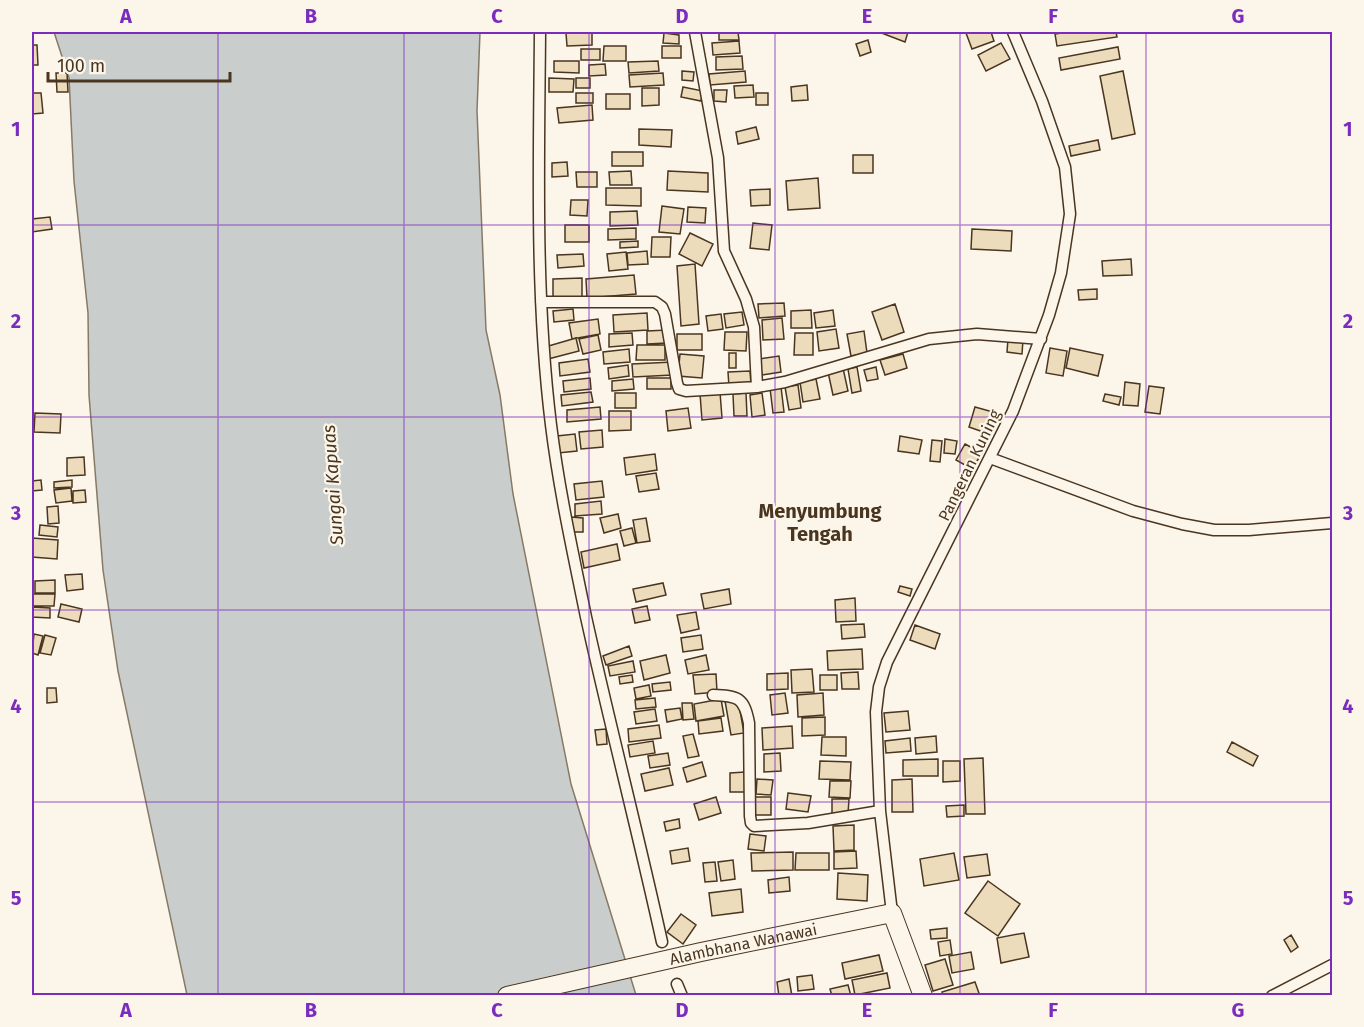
<svg xmlns="http://www.w3.org/2000/svg" width="1364" height="1027" font-family="'Fira Sans',sans-serif">
<rect width="100%" height="100%" fill="#fbf6e9"/>
<path fill="#c9cecd" stroke="#887966" stroke-width="1.5" d="M54,32H480L477,111L486,330L500,395L513,494L571,784L636,995H187L118,671L103,570L89,395L88,313L74,181L69,78Z"/>
<path fill="#ecdcbc" stroke="#4a3520" stroke-width="1.5" d="M592,32V45L567,46L566,33Z
M719,32H738L739,40H719Z
M879,32H908L905,42Z
M970,32H991L994,41L972,49L966,33Z
M1068,32H1116L1117,37L1057,46L1055,34Z
M664,33L679,35V44L663,43Z
M868,40L871,52L860,56L856,44Z
M739,41L740,53L713,55L712,43Z
M1001,43L1010,59L986,71L978,55Z
M32,45H37L38,65H32Z
M604,46H626V61H603Z
M662,46H681V58H662Z
M1118,47L1120,59L1061,70L1059,58Z
M581,49H600V60H581Z
M742,56L743,69L716,70V57Z
M554,61H579V73L554,72Z
M658,61L659,71L629,73L628,62Z
M605,64L606,75L589,76V65Z
M682,71L694,72L693,81L682,80Z
M745,71L746,82L710,85L709,74Z
M1123,71L1135,134L1112,139L1100,76Z
M56,73H67L68,92H57Z
M663,73L664,85L630,87L629,75Z
M549,78L574,79L573,92H549Z
M576,78H590V88H576Z
M753,85L754,97L735,98L734,86Z
M807,85L808,100L792,101L791,87Z
M683,87L703,91L701,101L681,97Z
M642,88H659V105L642,106Z
M714,90H727L726,102L714,101Z
M32,93H41L43,113L32,114Z
M576,93H593V103H576Z
M756,93H768V105H756Z
M606,94H630V109H606Z
M592,105L593,120L559,123L557,108Z
M756,127L759,139L738,144L736,132Z
M639,129L672,130L671,147L639,145Z
M1098,140L1100,150L1071,156L1069,146Z
M612,152H643V166H612Z
M853,155H873V173H853Z
M567,162L568,176L552,177V163Z
M631,171L632,185H610L609,172Z
M668,171L708,173V192L667,190Z
M576,172H597V187H577Z
M818,178L820,208L788,210L786,181Z
M606,188H641V206L606,205Z
M770,189V205L751,206L750,190Z
M571,200H588L587,216L570,215Z
M662,206L684,209L680,234L659,232Z
M688,207L706,208L705,223L687,222Z
M637,211L638,225L610,226V212Z
M50,217L52,229L32,232V219Z
M753,223L772,225L769,250L750,248Z
M565,225H589V242H565Z
M636,228V239L608,240V229Z
M972,229L1012,231L1011,251L971,249Z
M690,233L713,244L702,266L679,254Z
M652,237H671L670,257H651Z
M638,241V247L620,248V242Z
M647,251L648,264L628,265L627,253Z
M626,252L628,269L609,271L607,254Z
M583,254L584,266L558,268L557,255Z
M1131,259L1132,275L1103,276L1102,261Z
M695,264L699,324L681,326L677,266Z
M634,275L636,294L587,298L586,279Z
M582,278V298H553V279Z
M1097,289V299L1079,300L1078,290Z
M784,303L785,316L759,318L758,304Z
M895,304L904,332L882,340L872,312Z
M573,309L574,320L554,322L553,311Z
M811,310L812,328H791V311Z
M833,310L835,326L816,328L814,313Z
M742,312L744,325L726,328L724,314Z
M647,313L648,330L614,332L613,315Z
M721,314L723,329L708,331L706,316Z
M782,318L784,339L763,340L762,320Z
M598,319L600,334L572,339L569,323Z
M836,329L839,348L819,351L817,332Z
M667,330V343L647,344V331Z
M864,331L867,353L851,356L847,334Z
M725,332H747L746,351L724,350Z
M632,333L633,345L609,347V334Z
M795,333H813V355H794Z
M677,334H702V350H677Z
M598,335L601,350L583,354L579,339Z
M576,338L579,351L548,359L545,347Z
M1008,339L1023,340L1022,354L1007,352Z
M637,345H665V360H636Z
M1050,348L1067,351L1063,376L1046,373Z
M1070,348L1103,355L1098,376L1066,368Z
M629,349L630,362L604,364L603,352Z
M729,353H736V368H729Z
M680,354L704,356L702,378L678,376Z
M903,354L907,368L885,375L880,360Z
M779,356L781,372L762,375L759,359Z
M588,359L590,372L560,376L559,363Z
M673,362V375L633,377L632,364Z
M628,365L629,376L609,379L608,368Z
M857,367L861,391L852,393L848,369Z
M876,367L878,379L867,381L864,370Z
M843,368L848,391L833,395L828,372Z
M750,371L751,385L729,387L728,372Z
M590,378L591,389L564,392L563,381Z
M647,378H671V389H647Z
M633,379L634,389L612,391V381Z
M816,379L820,399L803,402L800,382Z
M1125,382L1140,384L1138,406L1123,405Z
M798,385L801,408L789,410L785,387Z
M1149,386L1164,388L1160,414L1145,412Z
M781,387L784,412L773,413L770,388Z
M591,392L593,402L562,406L561,395Z
M720,392L722,418L702,420L700,394Z
M615,393H636V408H615Z
M746,393L747,416H734L733,394Z
M762,393L765,415L752,417L750,395Z
M1105,394L1121,397L1119,405L1103,401Z
M600,407L601,419L567,422V410Z
M975,407L993,412L986,433L969,427Z
M688,408L691,428L668,431L666,411Z
M609,411H631V430L609,431Z
M35,413L61,414L60,433L34,432Z
M602,430L603,447L581,449L579,432Z
M575,434L577,451L558,453L557,436Z
M900,436L922,440L919,454L898,451Z
M945,439L957,441L955,454L944,453Z
M932,440L942,441L940,462L930,461Z
M965,444L982,453L972,469L956,460Z
M655,454L657,470L626,475L624,458Z
M84,457L85,475L67,476V458Z
M656,473L659,489L639,492L636,476Z
M41,480L42,490L32,491V481Z
M72,480V487L54,488V482Z
M602,481L604,497L576,500L574,484Z
M71,488L72,501L56,503L54,490Z
M85,490L86,502L73,503V491Z
M601,501L602,514L575,516V504Z
M58,506L59,523L48,524L47,507Z
M618,514L621,528L604,533L600,518Z
M571,517L583,518V532H570Z
M646,518L650,541L637,543L633,520Z
M40,525L58,527L57,537L39,535Z
M632,528L636,543L624,546L620,531Z
M32,538L58,540L57,559L32,557Z
M617,544L620,560L584,568L581,552Z
M82,574L83,589L67,591L65,575Z
M55,580V593H35V581Z
M663,583L666,595L636,602L633,589Z
M900,586L912,589L910,596L898,592Z
M729,589L731,604L704,609L701,594Z
M32,594H55L54,606H32Z
M855,598L856,621L836,622L835,600Z
M61,604L82,609L79,622L58,617Z
M647,606L650,620L635,623L632,609Z
M32,607L50,608V618L32,617Z
M696,612L699,629L681,633L677,615Z
M864,624L865,637L842,639L841,625Z
M915,625L940,634L935,649L910,640Z
M34,634L43,636L38,655L32,653Z
M45,635L56,638L51,655L40,653Z
M701,635L703,649L683,652L681,638Z
M629,646L632,656L606,665L603,656Z
M862,649L863,669L828,670L827,651Z
M666,655L670,673L644,680L640,661Z
M706,655L709,670L688,674L685,660Z
M633,661L635,672L610,676L608,666Z
M812,669L814,692L792,693L791,670Z
M858,672L859,689H842L841,673Z
M788,673V689L767,690V674Z
M716,674L717,692L695,694L693,675Z
M632,675L633,682L620,684L619,677Z
M820,675H837V690H820Z
M670,682L671,690L653,692L652,684Z
M649,685L651,696L636,699L634,688Z
M47,688H56L57,702L47,703Z
M785,693L788,713L772,715L770,695Z
M823,693L824,715L798,717L797,695Z
M655,698L656,707L636,709L635,700Z
M721,699L724,716L696,721L694,704Z
M738,699L744,733L731,735L725,701Z
M682,703H692L694,719L683,720Z
M680,708L682,719L667,722L665,710Z
M655,709L657,721L636,724L634,712Z
M908,711L910,730L886,732L884,713Z
M825,717V735L802,736V718Z
M721,718L723,731L699,734L698,721Z
M659,725L661,738L629,742L628,729Z
M792,726L793,748L763,750L762,728Z
M606,729L607,744L597,745L595,730Z
M693,734L699,756L688,758L683,736Z
M936,736L937,752L916,754L915,738Z
M822,737H846V756L821,755Z
M910,738L911,751L886,753L885,741Z
M653,741L655,753L630,757L628,745Z
M1232,742L1258,756L1253,766L1227,752Z
M668,753L670,765L650,768L648,756Z
M780,753L781,771L764,772V754Z
M983,758L985,814H966L964,759Z
M938,759V776H903V760Z
M820,761L851,762L850,780L819,779Z
M943,761H960V781L943,782Z
M702,762L706,776L687,782L683,768Z
M669,768L673,785L645,791L641,774Z
M745,772L746,792H730V773Z
M757,779L773,780L771,795L756,794Z
M912,779L913,812H892V780Z
M830,781H851L850,798L829,797Z
M788,793L811,796L808,812L786,809Z
M716,797L721,813L699,820L694,804Z
M755,797H771V815H755Z
M832,799H849L848,814L832,813Z
M964,805V816L947,817L946,806Z
M679,819L680,828L666,831L664,822Z
M854,825V850L834,851L833,826Z
M750,834L766,836L764,851L748,849Z
M688,848L690,861L672,864L670,851Z
M856,851L857,868L834,869V852Z
M793,852V870L752,871L751,853Z
M796,853H829V870H795Z
M954,853L959,880L924,886L920,859Z
M987,854L990,875L967,878L964,857Z
M733,860L735,879L721,881L718,862Z
M715,862L717,881L705,882L703,863Z
M838,873L868,875L867,901L837,899Z
M789,877L790,891L769,893L768,880Z
M988,881L1020,904L998,936L965,913Z
M741,889L743,912L712,916L709,893Z
M681,914L696,925L683,944L667,932Z
M947,928V938L931,939L930,930Z
M1024,933L1029,957L1001,963L997,938Z
M1291,935L1298,947L1291,952L1284,940Z
M950,940L952,954L940,956L938,942Z
M971,952L974,969L952,973L949,956Z
M879,955L883,971L845,979L842,963Z
M945,959L953,985L933,991L925,965Z
M887,973L890,988L855,995L852,980Z
M812,975L814,989L798,991L797,977Z
M789,979L792,996H779L777,982Z
M975,982L980,996H943L942,992Z
M848,985L851,996H832L830,989Z"/>
<g fill="none" stroke-linecap="round" stroke-linejoin="round">
<g stroke="#4a3520" stroke-width="13">
<path id="street" d="M540,32C539,163 535,295 551,425C559,490 573,553 586,617C610,725 638,833 662,942
M695,32L718,158L724,251L746,299L754,327L757,387
M541,302H655L662,307L665,314L677,383L679,389L686,391L757,387L785,382L929,339L977,334L1041,339
M990,458L1133,511L1182,524L1214,530H1249L1332,523
M713,695C738,696 744,697 749,723L750,816L751,823L754,826L808,823L880,811
M892,913L880,811L876,712L879,687L887,662L910,616L1013,411L1049,315L1061,273L1070,214L1065,167L1042,101L1013,32
M677,984L682,996
M1272,996L1332,965"/>
</g>
<g stroke="#4a3520" stroke-width="20">
<g id="primary">
<path id="s1" d="M507,996L701,952L892,913L923,996"/>
</g>
</g>
<use href="#street" stroke="#fbf6e9" stroke-width="10"/>
<use href="#primary" stroke="#fbf6e9" stroke-width="18"/>
</g>
<path fill="none" stroke="#7b2cbf" stroke-width="1.5" stroke-opacity="0.55" d="M218,32V996M404,32V996M589,32V996M775,32V996M960,32V996M1146,32V996M32,225H1332M32,417H1332M32,610H1332M32,802H1332"/>
<g text-anchor="middle" stroke-width="4.5" stroke-linejoin="round" paint-order="stroke">
<g font-size="16" fill="#4a3520" stroke="#fbf6e9">
<text transform="translate(969 465) rotate(-64)" y="6">Pangeran Kuning</text>
<text dy="6" stroke="none"><textPath href="#s1" startOffset="242">Alambhana Wanawai</textPath></text>
</g>
<g font-size="18" font-style="italic" fill="#4a3520" stroke="#fbf6e9">
<text transform="translate(333 485) rotate(-94)" y="6">Sungai Kapuas</text>
</g>
<g font-size="20" font-weight="bold" fill="#4a3520" stroke="#fbf6e9">
<text x="820" y="518">Menyumbung<tspan x="820" dy="23">Tengah</tspan></text>
</g>
</g>
<rect width="1364" height="1027" fill="none" stroke="#fbf6e9" stroke-width="66"/>
<path d="M48 72v9h182v-9" fill="none" stroke="#4a3520" stroke-width="3"/>
<text x="57" y="72" font-size="18" fill="#4a3520" stroke="#fbf6e9" stroke-width="4.5" paint-order="stroke">100 m</text>
<rect x="33" y="33" width="1298" height="961" fill="none" stroke="#7b2cbf" stroke-width="2"/>
<g font-size="20" text-anchor="middle" font-weight="bold" fill="#7b2cbf">
<text x="126" y="23">A</text>
<text x="311" y="23">B</text>
<text x="497" y="23">C</text>
<text x="682" y="23">D</text>
<text x="867" y="23">E</text>
<text x="1053" y="23">F</text>
<text x="1238" y="23">G</text>
<text x="16" y="136">1</text>
<text x="1348" y="136">1</text>
<text x="16" y="328">2</text>
<text x="1348" y="328">2</text>
<text x="16" y="520">3</text>
<text x="1348" y="520">3</text>
<text x="16" y="713">4</text>
<text x="1348" y="713">4</text>
<text x="16" y="905">5</text>
<text x="1348" y="905">5</text>
<text x="126" y="1017">A</text>
<text x="311" y="1017">B</text>
<text x="497" y="1017">C</text>
<text x="682" y="1017">D</text>
<text x="867" y="1017">E</text>
<text x="1053" y="1017">F</text>
<text x="1238" y="1017">G</text>
</g>
</svg>
